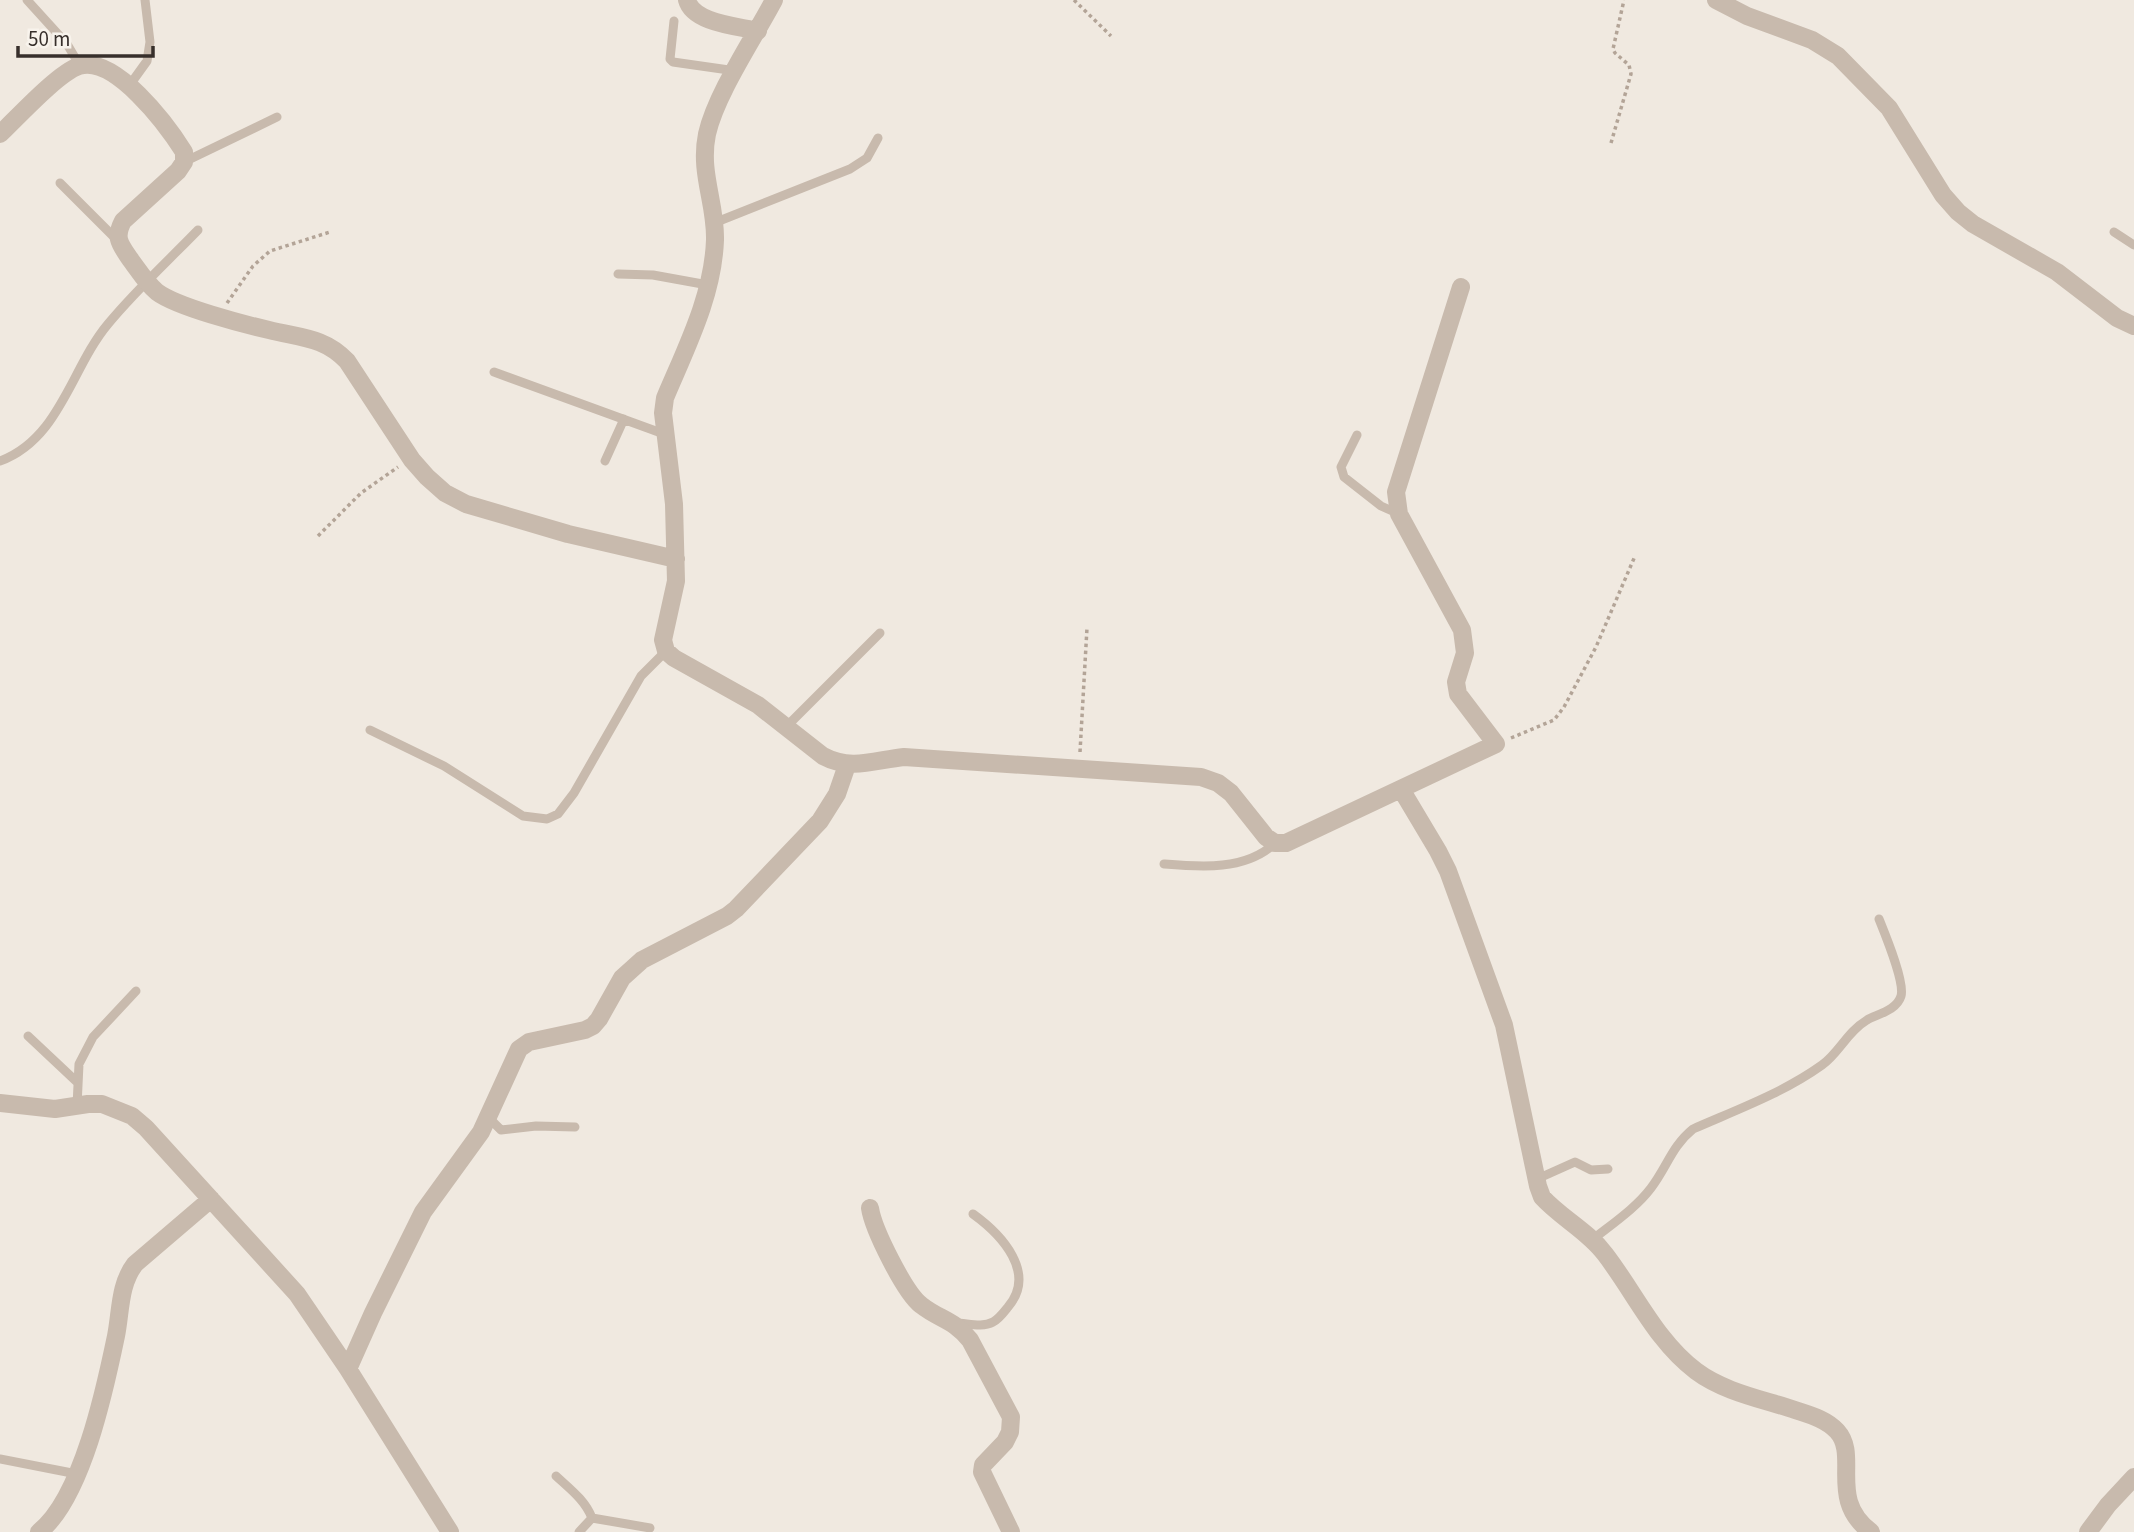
<svg xmlns="http://www.w3.org/2000/svg" width="2134" height="1532" font-family="'Source Sans 3',sans-serif">
<rect width="100%" height="100%" fill="#f0e9e0"/>
<g fill="none" stroke-linecap="round" stroke-linejoin="round">
<path stroke="#b3a497" stroke-width="3.5" stroke-dasharray="3.5 3.5" stroke-linecap="butt" d="M1074,0L1111,36
M1611,143L1631,74L1629,65L1615,53L1613,49L1624,0
M227,303L253,266L270,251L330,232
M318,536L361,493L398,467
M1511,738L1554,720L1564,707L1596,647L1635,556
M1080,752L1087,628"/>
<path stroke="#c8baad" stroke-width="9" d="M27,0L67,44L80,66
M674,21L670,59L673,62L736,71
M129,86L147,61L150,42L145,0
M184,162L277,117
M60,183L118,241
M714,223L850,169L867,158L878,138
M2114,232L2134,245
M618,274L653,275L708,285
M494,372L664,434
M1357,435L1341,467L1344,477L1381,506L1399,514
M0,461C60,439 71,368 108,324C135,291 168,261 198,230
M605,461L624,419
M787,726L880,633
M370,730L444,766L523,816L547,819L558,814L574,793L641,676L666,651
M1164,864C1200,867 1246,871 1275,843
M28,1036L78,1083
M77,1106L79,1064L93,1037L136,991
M489,1118L501,1130L536,1126L575,1127
M1537,1179L1575,1162L1591,1170L1608,1169
M1592,1240C1612,1224 1636,1208 1651,1188C1667,1167 1672,1146 1693,1129C1736,1110 1783,1093 1822,1065C1839,1053 1847,1032 1867,1020C1878,1014 1897,1010 1901,996C1905,982 1885,934 1879,919
M956,1323C967,1323 982,1328 993,1322C999,1319 1004,1312 1008,1307C1037,1273 1002,1235 973,1214
M0,1459L77,1474
M556,1476C570,1489 585,1500 592,1518L579,1532
M592,1518L650,1528"/>
<path stroke="#c8baad" stroke-width="18" d="M687,0C693,23 737,26 758,31
M774,0C754,38 716,94 707,134C699,173 716,203 715,240C713,296 686,348 665,398L663,413L674,504L676,581L663,640L666,651L674,658L758,705L823,756C851,771 875,760 904,757L1201,777L1218,783L1231,793L1266,837L1275,843H1286L1496,744L1458,694L1456,682L1465,653L1462,630L1399,514L1396,492L1461,287
M1716,0L1747,16L1812,40L1838,56L1889,108L1943,195L1958,212L1973,224L2057,272L2117,318L2134,326
M0,134C18,117 58,73 79,66C115,55 167,125 184,152V162L178,171L123,221C114,238 120,244 130,259C139,271 146,283 157,292C177,307 243,324 269,330C301,338 324,337 347,361L412,460L427,477L445,493L466,504L568,534L676,559
M1401,789L1438,851L1448,871L1504,1025L1538,1186L1542,1197C1561,1218 1588,1231 1605,1254C1635,1293 1656,1341 1696,1371C1724,1392 1762,1399 1795,1410C1810,1415 1826,1419 1837,1431C1860,1456 1827,1499 1871,1532
M0,1103L55,1109L88,1104H102L132,1116L146,1128L297,1294L348,1369L450,1532
M870,1208C873,1229 905,1293 921,1305C940,1320 953,1319 970,1340L1011,1417L1010,1432L1005,1442L983,1465L982,1472L1011,1532
M348,1369L373,1313L423,1212L481,1132L519,1049L529,1042L585,1030L593,1026L599,1019L622,978L642,960L727,916L736,909L820,821L837,794L847,765
M39,1532C82,1498 105,1389 116,1336C121,1311 119,1285 135,1264L211,1199
M2088,1532L2108,1505L2134,1477"/>
</g>
<path d="M18 46v10h135v-10" fill="none" stroke="#372f2b" stroke-width="3.5"/>
<text x="28" y="46" font-size="21" fill="#372f2b" stroke="#f8f3ec" stroke-width="5" paint-order="stroke">50 m</text>
</svg>
